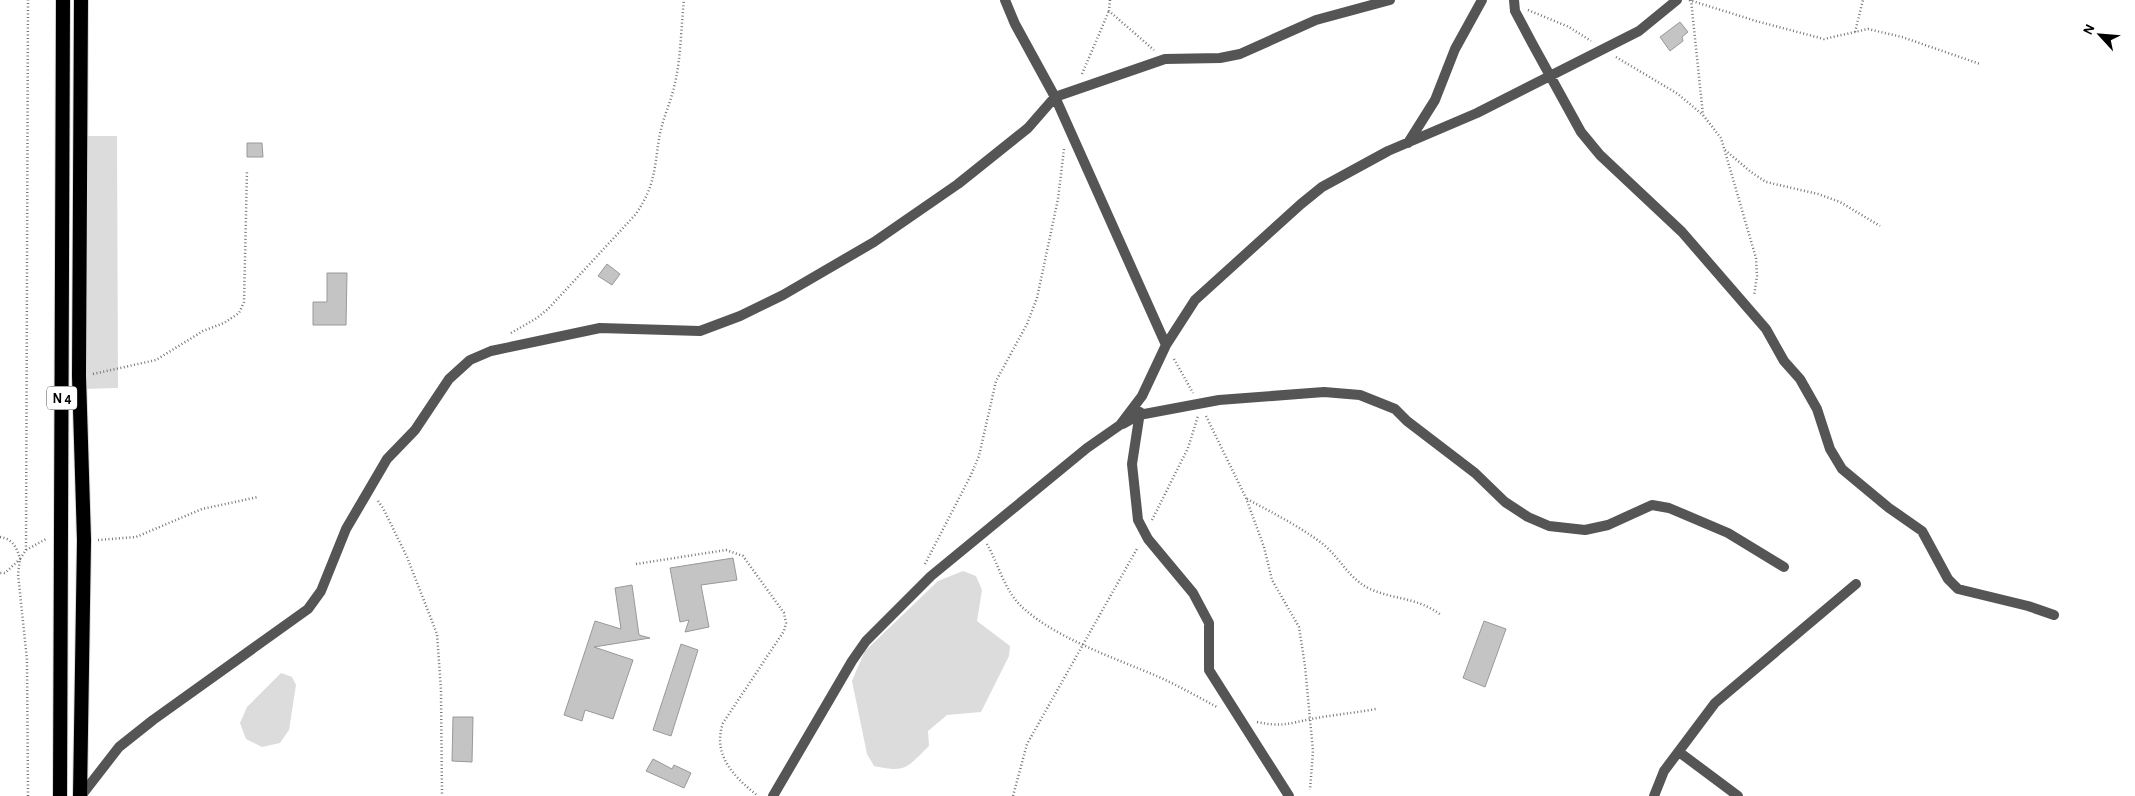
<svg xmlns="http://www.w3.org/2000/svg" width="2135" height="796" font-family="'Alegreya Sans',sans-serif">
<rect width="100%" height="100%" fill="#fff"/>
<path fill="#dcdcdc" d="M82,136H117L118,388L82,389Z
M963,571L976,576L982,590L977,621L1010,646L1009,656L981,712L947,715L928,731L929,746C906,768 907,773 874,766L867,754L852,681L857,669L865,651L938,581Z
M281,673L292,677L296,685L289,730L280,743L262,747L246,739L240,723L247,707Z"/>
<path fill="#c4c4c4" stroke="#999" d="M1680,22L1688,32L1682,37L1683,41L1670,51L1660,37Z
M247,143H262L263,157H247Z
M607,264L620,274L612,285L598,276Z
M327,273H347L346,325H313V302H327Z
M733,558L737,580L701,585L709,627L685,632L689,620L680,622L670,568Z
M632,585L639,635L650,638L594,647L633,660L613,719L585,710L582,721L564,715L595,621L621,629L615,588Z
M1484,621L1506,629L1485,687L1463,678Z
M681,644L698,650L671,736L653,730Z
M453,717H473L472,762L452,761Z
M653,759L672,769L674,765L691,773L684,788L646,771Z"/>
<g fill="none" stroke-linecap="round" stroke-linejoin="round">
<g stroke="#dbdbdb" stroke-width="16">
<path id="trunk" d="M60,796L63,0
M80,796L84,540L79,376L81,0"/>
</g>
<path stroke="#777" stroke-width="2.5" stroke-dasharray="1 2.5" stroke-linecap="butt" d="M1110,0L1109,11L1154,50
M1689,0L1756,21L1824,39L1868,29L1902,37L1980,64
M1691,0L1703,115
M1528,10L1569,27L1591,41
M1855,32L1863,0
M1616,57L1678,94L1703,115L1721,138L1756,258L1757,276L1754,296
M1082,74L1109,11
M1725,150L1751,172L1766,182L1818,194L1840,202L1880,226
M511,333L537,318L548,309L636,214C655,185 654,171 659,139C662,120 671,102 675,83C681,57 681,27 684,0
M1174,359L1193,393
M93,374L156,360L203,331L224,323L239,313L244,302L247,170
M1206,416L1246,498L1264,547L1272,580L1299,627L1305,666L1313,751L1310,790
M1247,499C1273,513 1299,526 1323,544C1340,558 1349,579 1370,589C1395,600 1417,597 1441,615
M378,501L383,508L407,557L437,634L441,690L442,796
M1152,520L1188,448L1198,416
M0,537C13,539 17,548 20,559L5,573H0
M98,540L136,537L202,509L258,497
M987,544C998,563 1004,589 1020,605C1054,638 1115,658 1159,677C1179,686 1198,697 1217,707
M26,550L28,0
M636,564L726,550L743,556L784,613L786,623L784,631L723,723C712,755 734,777 758,796
M925,564L970,477L979,456L996,381L1027,324L1037,298L1058,199L1064,149
M1257,722C1280,727 1288,724 1311,719C1332,715 1354,713 1376,709
M28,796L27,660L18,574L20,559L26,550L46,539
M1013,796L1027,744L1138,547"/>
<path stroke="#555" stroke-width="10" d="M1005,0L1015,24L1055,97L1166,345
M1514,0L1515,11L1532,43L1581,132L1600,155L1682,232L1766,329L1784,361L1800,379L1817,409L1830,449L1842,469L1889,508L1922,531L1948,579L1958,589L2028,606L2054,615
M1408,143L1435,100L1455,49L1482,0
M1140,412L1132,464L1138,520L1148,539L1193,593L1209,623V670L1289,796
M1123,424L1139,415L1219,400L1324,392L1360,395L1395,409L1407,421L1475,473L1505,502L1528,517L1549,526L1585,530L1608,525L1652,505L1669,508L1728,533L1784,567
M1679,752L1738,796
M81,796L119,747L153,720L308,609L321,591L346,529L387,459L415,430L449,379L470,360L491,351L600,328L700,331L740,316L783,295L874,242L958,184L1028,128L1055,97L1165,59L1220,58L1240,54L1316,20L1390,0
M773,796L852,661L866,641L931,576L1087,448L1120,425L1142,396L1166,345L1195,300L1301,204L1322,187L1388,151L1477,113L1639,31L1677,0
M1654,796L1664,771L1715,703L1856,584"/>
<use href="#trunk" stroke="#000" stroke-width="14"/>
</g>
<g text-anchor="middle" stroke-width="4" stroke-linejoin="round" paint-order="stroke">
<rect fill="#fff" stroke="#4c4c4c" stroke-width="1" x="47" y="386.5" width="30" height="23" rx="4"/>
<g font-size="14" font-weight="bold" fill="#000">
<text x="62" y="403">N 4</text>
</g>
</g>
<g transform="translate(2100 35) rotate(296)" stroke="#ffffff" stroke-width="4" paint-order="stroke">
<path d="M0-4L9 19L0 12L-9 19Z" fill="#000000"/>
<text y="-8" font-size="14" font-weight="bold" text-anchor="middle" fill="#000000">N</text>
</g>
</svg>
